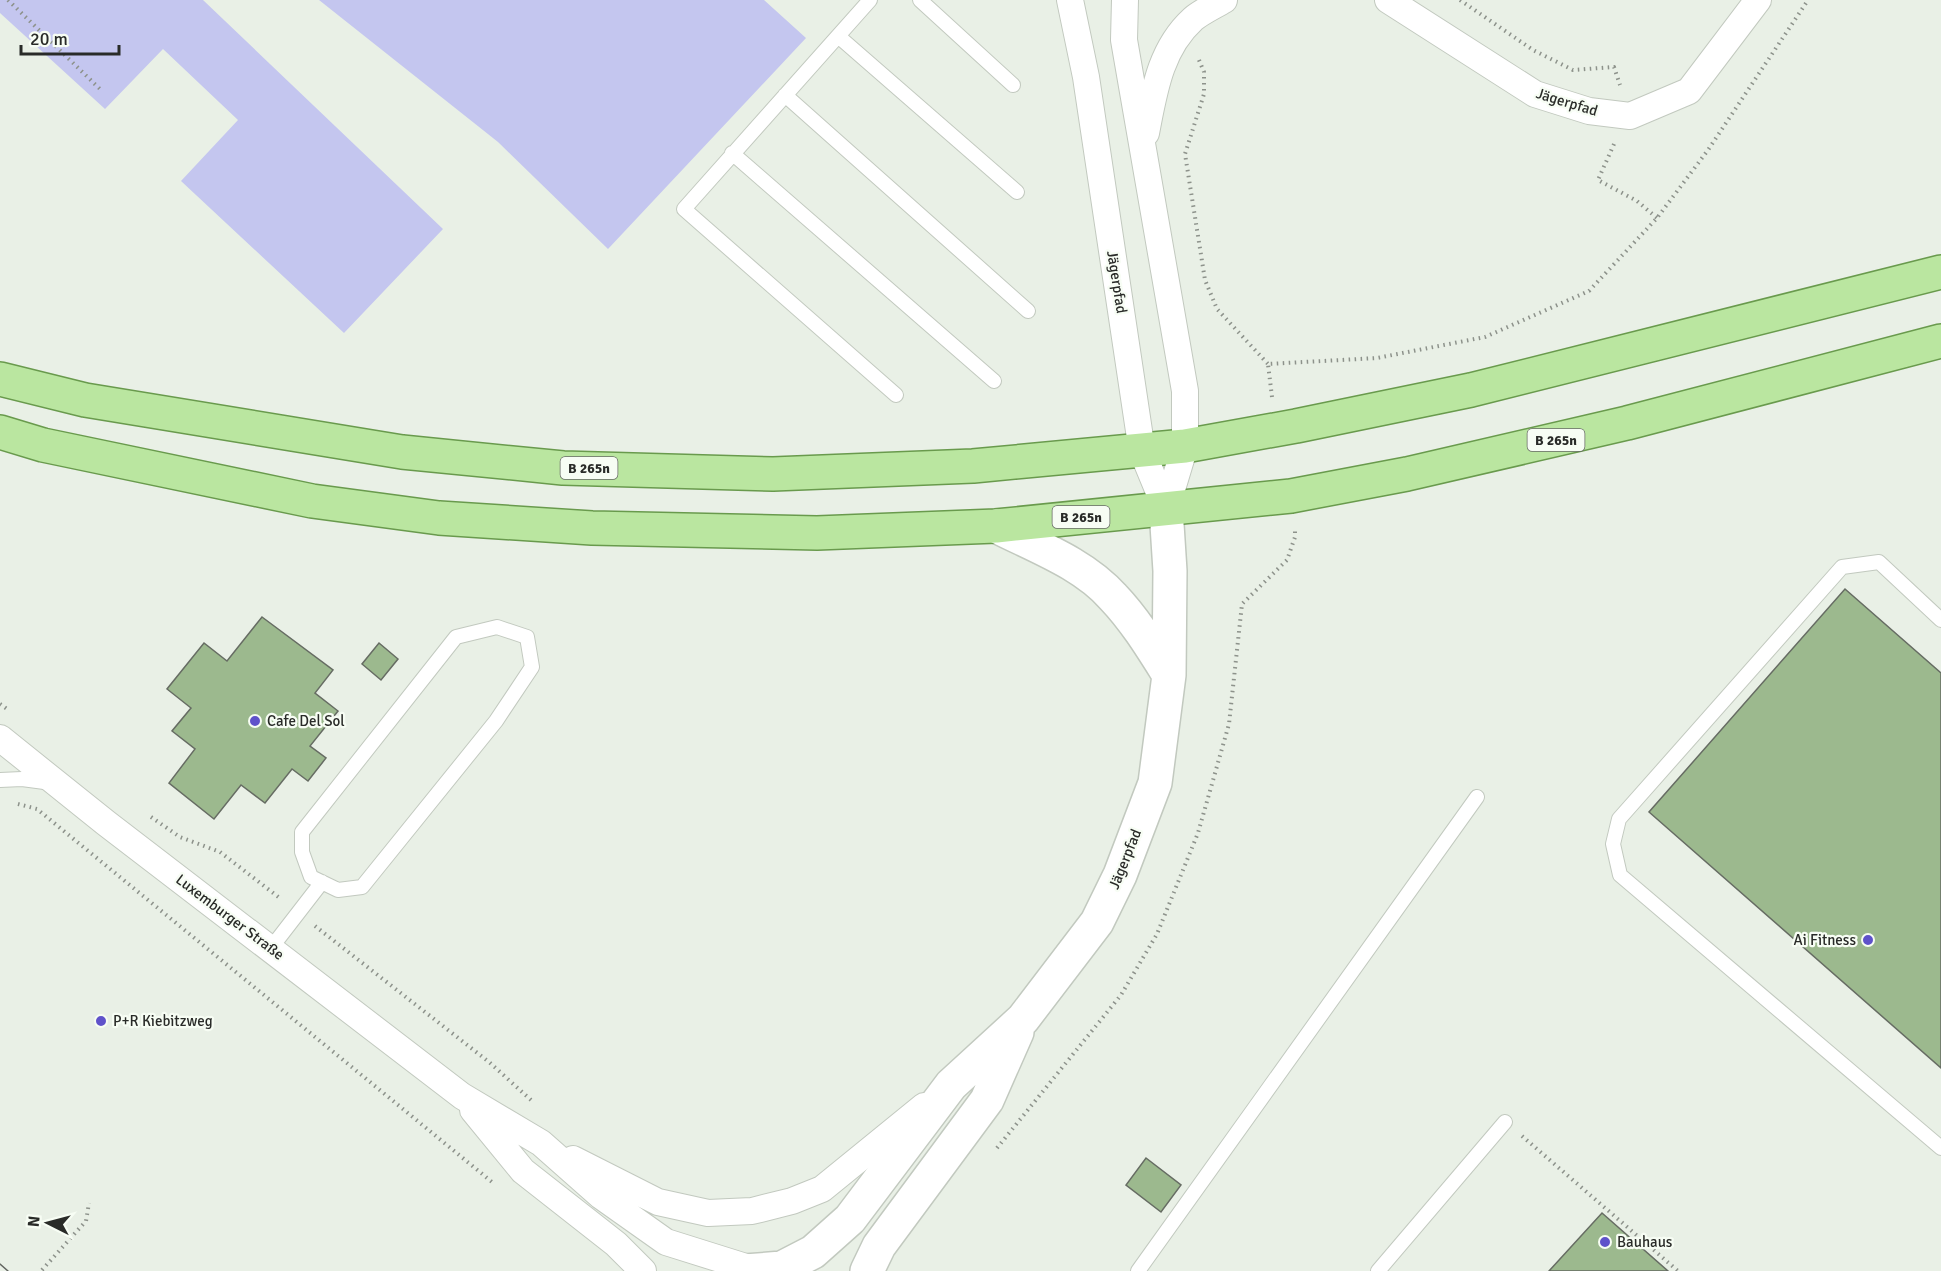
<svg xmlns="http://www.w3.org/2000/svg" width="1941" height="1271" font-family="Signika,sans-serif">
<rect width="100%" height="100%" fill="#e9f0e6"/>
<path fill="#c4c6ef" d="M0,0H203L443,229L344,333L181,181L238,120L163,49L105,109L0,13Z
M319,0H764L806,38L608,249L498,142Z"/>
<path fill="#9cb98e" stroke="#666c63" stroke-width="1.5" d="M1845,589L1941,673V1068L1649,812Z
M262,617L333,670L315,693L338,711L310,746L326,758L308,781L292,769L265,803L241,785L214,819L169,783L195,749L172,731L191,708L167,689L204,643L227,661Z
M379,643L398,659L381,680L362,664Z
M1146,1158L1181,1185L1161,1212L1126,1185Z
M1602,1213L1668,1271H1549Z"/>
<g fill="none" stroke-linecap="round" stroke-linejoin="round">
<g stroke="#c2c9bf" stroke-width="16">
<path id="service" d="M870,0L684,209L896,395
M920,0L1013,85
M838,36L1017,192
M785,95L1028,311
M732,153L994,381
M1941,620L1879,562L1842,567L1619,819L1613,844L1620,875L1941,1148
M497,627L527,637L532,667L496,721L362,887L338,890L311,877L302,852V832L456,637Z
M0,780L22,779L52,783
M271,948L322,882
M1138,1271L1477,797
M1378,1271L1505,1122"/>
</g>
<g stroke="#c2c9bf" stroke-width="28">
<path id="minor" d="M1070,0L1086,77L1142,451L1166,509
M1125,0L1124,40L1185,391V446L1166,509
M1388,0L1535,94L1589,111L1630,116L1689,91L1758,0
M1146,133C1154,92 1160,49 1193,19C1201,12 1214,6 1224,0
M0,738L106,823L462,1096L541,1143L601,1196L666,1242L752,1269
M473,1110L523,1171L616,1244L643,1271
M573,1159L658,1202L708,1213L752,1211L792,1201L822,1189L924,1106"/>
</g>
<g stroke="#c2c9bf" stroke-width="36">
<path id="tertiary" d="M996,526C1035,546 1083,563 1113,597C1135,620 1152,648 1169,675
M782,1268L813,1252L850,1219L951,1085L1023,1019L1097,922L1120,875L1155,783L1169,675L1170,571L1166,509
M745,1271L782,1268L794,1271
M867,1271L879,1246L987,1100L1017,1032"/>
</g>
<g stroke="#699a4d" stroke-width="36">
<path id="primary" d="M0,379L85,400L402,452L563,468L773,474L973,466L1185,446L1296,426L1471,390L1941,272
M0,432L43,445L312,501L439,518L592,528L817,533L996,526L1291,496L1407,474L1627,423L1941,341"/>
</g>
<path stroke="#8d928b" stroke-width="4" stroke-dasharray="1.5 4.5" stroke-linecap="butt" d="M8,0L102,91
M1460,0L1533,50L1573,70L1614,67L1620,85
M1199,60L1204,72V94L1185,154L1205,280L1217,309L1268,364
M1614,144L1598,180L1637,201L1657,218
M1272,397L1268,364L1377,358L1485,337L1589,291L1657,218L1708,150L1808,0
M0,704L7,709
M18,804L37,809L492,1182
M151,817L180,837L220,852L281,899
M315,926L489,1062L531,1100
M1522,1136L1678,1271
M997,1148L1121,995L1157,934L1198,833L1229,724L1242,604L1287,560L1295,537V529
M42,1270L86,1221L89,1203"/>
<use href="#service" stroke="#fff" stroke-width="14"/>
<use href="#minor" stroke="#fff" stroke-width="26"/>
<use href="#tertiary" stroke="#fff" stroke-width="33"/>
<use href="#primary" stroke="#bae6a0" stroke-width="33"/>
<path stroke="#626560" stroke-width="1.5" d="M0,1264L8,1271"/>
</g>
<g fill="#5f52ca" stroke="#f7fdf4" stroke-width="2">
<circle cx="255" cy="721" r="6"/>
<circle cx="1868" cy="940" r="6"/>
<circle cx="101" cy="1021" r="6"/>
<circle cx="1605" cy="1242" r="6"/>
</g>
<g text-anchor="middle" stroke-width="4.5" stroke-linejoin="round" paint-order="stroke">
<g fill="#f7fdf4" stroke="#676a65" stroke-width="1.5">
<rect x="1527.5" y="429" width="57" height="22" rx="4.5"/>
<rect x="560.5" y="457" width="57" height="22" rx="4.5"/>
<rect x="1052.5" y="506" width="57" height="22" rx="4.5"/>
</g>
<g font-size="14" font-weight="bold" fill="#292b28">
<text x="1556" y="445">B 265n</text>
<text x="589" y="473">B 265n</text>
<text x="1081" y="522">B 265n</text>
</g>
<g font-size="15" fill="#292b28" stroke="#f7fdf4">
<text transform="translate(1567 102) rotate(17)" y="5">Jägerpfad</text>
<text transform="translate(1117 282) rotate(81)" y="5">Jägerpfad</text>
<text transform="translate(1125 859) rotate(-68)" y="5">Jägerpfad</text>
<text transform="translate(230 917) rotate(37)" y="5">Luxemburger Straße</text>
</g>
<g font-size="15" fill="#292b28" stroke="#f7fdf4" text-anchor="start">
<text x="267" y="726">Cafe Del Sol</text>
<text x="1856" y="945" text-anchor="end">Ai Fitness</text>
<text x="113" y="1026">P+R Kiebitzweg</text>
<text x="1617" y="1247">Bauhaus</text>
</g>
</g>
<g transform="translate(48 1223) rotate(276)" stroke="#f7fdf4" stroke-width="4.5" paint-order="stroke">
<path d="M0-4.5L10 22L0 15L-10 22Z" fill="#292b28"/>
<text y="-9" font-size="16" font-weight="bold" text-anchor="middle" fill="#292b28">N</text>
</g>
<path d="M21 45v9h98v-9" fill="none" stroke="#292b28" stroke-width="3"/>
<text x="30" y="45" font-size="18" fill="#292b28" stroke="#f7fdf4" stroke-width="4.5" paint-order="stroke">20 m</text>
</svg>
